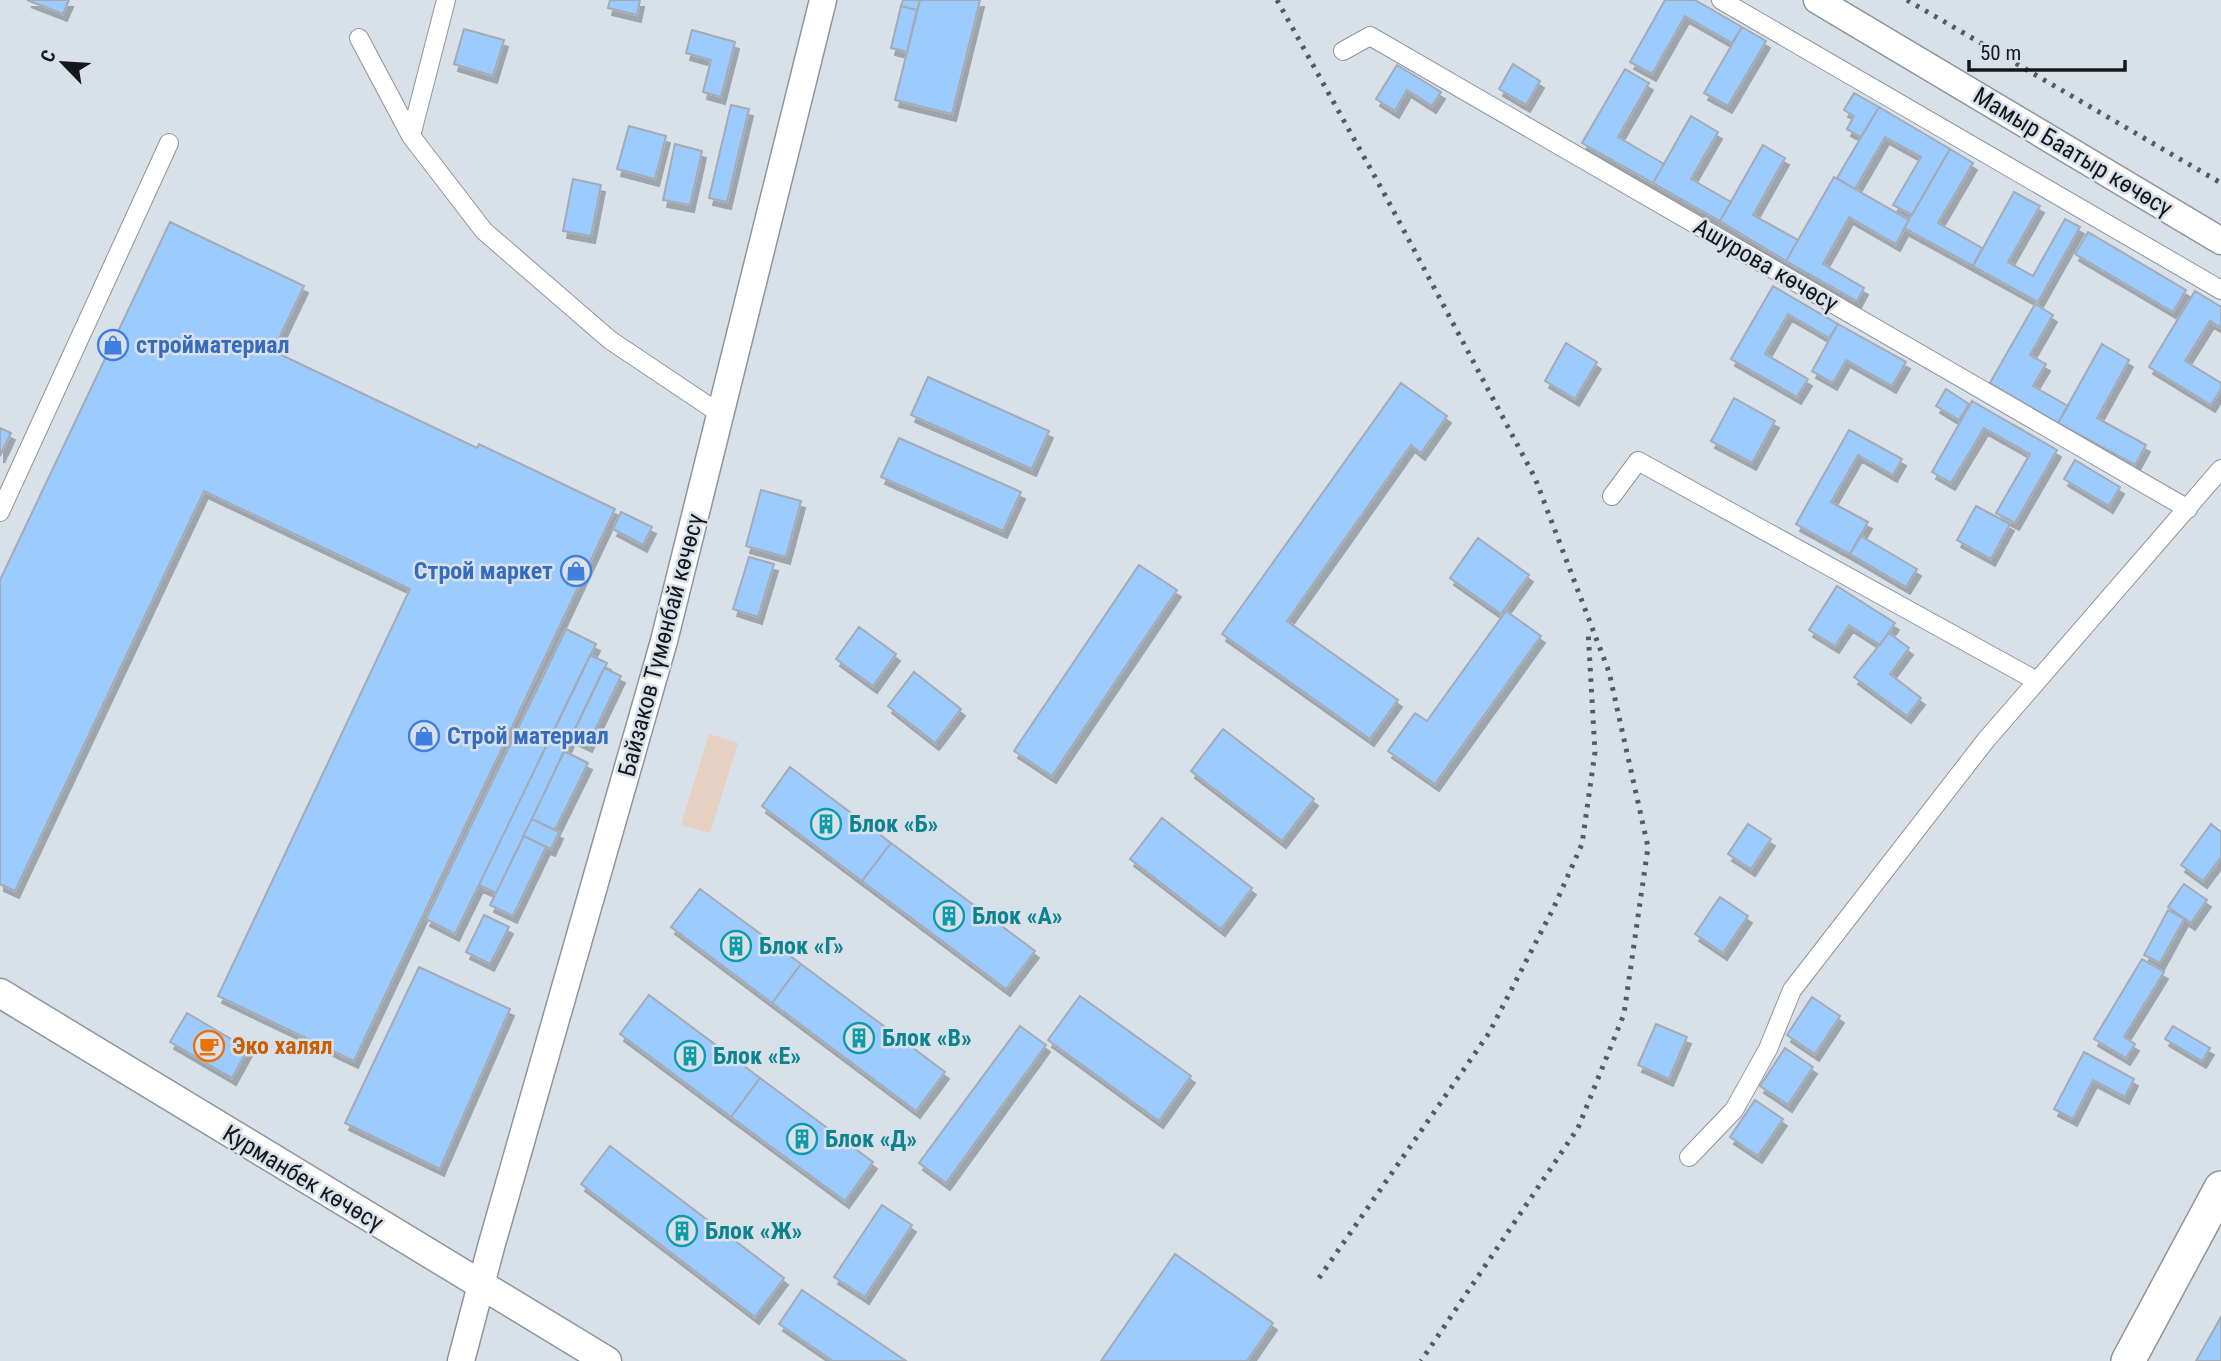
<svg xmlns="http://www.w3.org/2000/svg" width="2221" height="1361" font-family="'Roboto Condensed',sans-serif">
<defs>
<filter id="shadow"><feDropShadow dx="4" dy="7" stdDeviation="0" flood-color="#0004"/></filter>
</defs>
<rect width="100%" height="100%" fill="#d8e0e9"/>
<path fill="#e6d1c3" d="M709,734L738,743L710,833L681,825Z"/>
<path fill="#9ccbff" stroke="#a4abb4" stroke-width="2" filter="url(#shadow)" d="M27,0H69L63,14Z
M610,0H640L637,15L608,8Z
M903,0H920L917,10L901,6Z
M920,0H980L952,114L895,100Z
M1665,0H1695L1742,27L1732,43L1685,16L1652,74L1630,62Z
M901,6L917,10L907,52L891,48Z
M1742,27L1766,41L1728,106L1704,93Z
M464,29L504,40L493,76L454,64Z
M692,30L735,42L721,97L703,92L711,60L686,53Z
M1513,64L1540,81L1526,105L1499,89Z
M1397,65L1441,92L1432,106L1407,90L1395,111L1376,99Z
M1625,69L1649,83L1618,137L1664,164L1653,183L1582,143Z
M1854,93L1879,107L1861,137L1847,129L1854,116L1844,110Z
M731,105L749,109L727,202L709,198Z
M1879,107L1950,149L1912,215L1893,205L1921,157L1885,137L1855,189L1837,178Z
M1691,116L1718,132L1691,179L1731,202L1720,221L1653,183Z
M629,126L666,136L655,179L617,169Z
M675,144L702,151L690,205L663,200Z
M1763,145L1785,158L1753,215L1798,240L1786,261L1720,221Z
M1950,149L1973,163L1938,223L1982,248L1973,266L1904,228Z
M1834,177L1909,220L1896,244L1849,217L1823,264L1864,288L1857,301L1786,261Z
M573,179L601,185L591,236L563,231Z
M2014,192L2040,206L2008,262L2033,276L2065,219L2080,227L2038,302L1973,266Z
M170,222L304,286L273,351L477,448L479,444L615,509L354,1061L218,996L410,589L204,491L15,891L0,884V580Z
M2088,232L2186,290L2173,312L2075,254Z
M1773,286L1838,324L1829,338L1788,314L1765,354L1808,379L1797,397L1731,359Z
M2195,291L2221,307V328L2210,321L2185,361L2221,383V389L2211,405L2149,367Z
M2035,304L2053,315L2030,355L2046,364L2033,386L2068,406L2058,423L1990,383Z
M1838,324L1906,362L1892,386L1846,360L1833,383L1812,371Z
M1566,343L1597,362L1575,399L1545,381Z
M2102,344L2129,360L2097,418L2146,445L2135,465L2058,423Z
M928,377L1049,431L1032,469L911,415Z
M1401,383L1447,416L1421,453L1411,445L1287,621L1398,700L1370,739L1222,634Z
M1946,389L1969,404L1959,420L1936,406Z
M1734,398L1775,421L1752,463L1711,441Z
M1972,401L2057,450L2015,523L1996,513L2030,454L1984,428L1951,483L1932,472Z
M0,428L11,433L0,456Z
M1849,430L1902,459L1893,475L1858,455L1831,502L1868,522L1850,554L1796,524Z
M899,438L1021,492L1003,531L881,477Z
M2075,460L2120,487L2109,506L2064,479Z
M761,490L801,501L786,557L746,546Z
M1976,506L2010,524L1991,559L1957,540Z
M621,512L652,527L643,545L613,529Z
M1861,536L1917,569L1906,587L1850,554Z
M1478,538L1529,575L1501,614L1450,578Z
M749,557L774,564L758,617L733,609Z
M1139,565L1177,590L1052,776L1014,751Z
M1837,586L1895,623L1880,645L1849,625L1835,646L1809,630Z
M1506,611L1541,636L1435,784L1388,751L1415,713L1427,721Z
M859,627L896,654L873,686L836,659Z
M566,629L596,644L455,934L426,919Z
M1889,633L1909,648L1890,674L1921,698L1907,716L1854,677Z
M590,655L607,663L496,893L479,885Z
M604,668L621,676L588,745L571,737Z
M914,672L961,709L935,743L888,706Z
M1223,729L1314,799L1282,841L1191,771Z
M564,751L588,763L555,830L532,819Z
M790,767L891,843L862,881L762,806Z
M1162,818L1252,888L1221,929L1130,859Z
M532,819L559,832L551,849L523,836Z
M1748,824L1771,839L1751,869L1728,854Z
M2211,824L2221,832V857L2203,881L2181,865Z
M524,836L546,847L513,916L490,905Z
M891,843L1035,951L1006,989L862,881Z
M2184,884L2207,900L2191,923L2168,907Z
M700,889L801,964L772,1003L671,927Z
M1720,897L1748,916L1723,953L1695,934Z
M2168,910L2184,919L2160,963L2144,955Z
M484,915L509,927L490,964L466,952Z
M2142,959L2164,972L2124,1037L2135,1044L2126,1058L2094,1039Z
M801,964L945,1072L916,1111L772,1003Z
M419,967L510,1009L440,1169L345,1123Z
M649,995L760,1078L731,1117L620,1034Z
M1080,996L1191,1076L1159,1121L1048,1040Z
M1812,997L1840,1016L1815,1054L1787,1035Z
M187,1013L248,1049L232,1078L170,1042Z
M1656,1024L1687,1037L1669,1079L1638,1065Z
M1020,1026L1046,1045L946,1183L919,1163Z
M2173,1026L2210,1048L2202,1061L2165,1039Z
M1785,1048L1813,1067L1788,1105L1760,1086Z
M2084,1052L2134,1079L2125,1097L2093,1080L2073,1119L2054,1109Z
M760,1078L873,1162L845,1201L731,1117Z
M1755,1100L1783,1119L1758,1156L1730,1137Z
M610,1146L784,1278L755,1317L581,1184Z
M882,1205L912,1225L865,1297L834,1277Z
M1175,1254L1273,1323L1247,1361H1101Z
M802,1290L906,1361H833L779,1324Z
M2221,1317V1361H2196Z"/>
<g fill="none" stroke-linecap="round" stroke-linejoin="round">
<g stroke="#8e959d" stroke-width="20">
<path id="street" d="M1721,0L2221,290
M359,38L411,136L484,231L610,340L722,415
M1343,51L1370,36L2188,509
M411,136L446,0
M1612,496L1638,461L2037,681
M0,512L169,143
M1689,1157L1734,1110L1768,1049L1792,990L1986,740L2221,469"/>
</g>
<g stroke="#8e959d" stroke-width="29">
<path id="secondary" d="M1817,0L2221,241
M461,1361L491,1247L664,641L823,0"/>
</g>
<g stroke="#8e959d" stroke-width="31">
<path id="primary" d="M0,993L607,1361"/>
</g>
<g stroke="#8e959d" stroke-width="36">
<path id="highway" d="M2128,1361L2221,1188"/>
</g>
<use href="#street" stroke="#fff" stroke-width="18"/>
<use href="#secondary" stroke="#fff" stroke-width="26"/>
<use href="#primary" stroke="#fff" stroke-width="28"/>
<use href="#highway" stroke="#fff" stroke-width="33"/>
<path stroke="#565b60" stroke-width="5" stroke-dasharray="3.5 7" stroke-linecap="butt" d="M1277,0L1385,195L1535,478L1609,672L1648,847L1624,1014L1578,1128L1421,1361
M1907,0L2221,183
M1319,1278L1489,1033L1554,907L1582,844L1595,752L1588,630"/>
</g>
<defs>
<g id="shop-ring" transform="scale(1.575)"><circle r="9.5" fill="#d8e0e9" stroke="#3f7fe0" stroke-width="1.5"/><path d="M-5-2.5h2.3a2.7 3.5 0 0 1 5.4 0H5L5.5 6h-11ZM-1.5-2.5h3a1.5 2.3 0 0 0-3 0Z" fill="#3f7fe0"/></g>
<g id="building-ring" transform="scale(1.575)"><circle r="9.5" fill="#d8e0e9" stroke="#0f9aa8" stroke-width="1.5"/><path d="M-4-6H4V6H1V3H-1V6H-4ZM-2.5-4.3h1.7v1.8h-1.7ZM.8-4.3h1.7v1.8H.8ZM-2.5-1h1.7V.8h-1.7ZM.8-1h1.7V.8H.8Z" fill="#0f9aa8"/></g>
<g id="cafe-ring" transform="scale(1.575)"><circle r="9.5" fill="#d8e0e9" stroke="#e8710a" stroke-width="1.5"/><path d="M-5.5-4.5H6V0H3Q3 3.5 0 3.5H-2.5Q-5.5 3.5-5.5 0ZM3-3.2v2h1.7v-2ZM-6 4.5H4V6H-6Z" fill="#e8710a"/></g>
</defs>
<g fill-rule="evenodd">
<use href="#shop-ring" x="113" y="345"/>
<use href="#shop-ring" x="576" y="571"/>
<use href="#shop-ring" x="424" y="736"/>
<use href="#building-ring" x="826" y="824"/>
<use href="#building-ring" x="949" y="916"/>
<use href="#building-ring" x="736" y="946"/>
<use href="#building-ring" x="859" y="1038"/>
<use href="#cafe-ring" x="209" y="1046"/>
<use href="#building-ring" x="690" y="1056"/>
<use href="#building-ring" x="802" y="1139"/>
<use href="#building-ring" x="682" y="1231"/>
</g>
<g text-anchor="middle" stroke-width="5" stroke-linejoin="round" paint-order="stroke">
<g font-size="24" fill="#15181b" stroke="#d8e0e9">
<text transform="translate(2073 152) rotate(31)" y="8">Мамыр Баатыр көчөсү</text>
<text transform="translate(1766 265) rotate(30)" y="8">Ашурова көчөсү</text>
<text transform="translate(661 645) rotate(-75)" y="8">Байзаков Түмөнбай көчөсү</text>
<text transform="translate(303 1178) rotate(31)" y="8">Курманбек көчөсү</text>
</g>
<g font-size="24" font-weight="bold" fill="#366cbe" stroke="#d8e0e9" text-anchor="start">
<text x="136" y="353">стройматериал</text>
<text x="553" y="579" text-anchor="end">Строй маркет</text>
<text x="447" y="744">Строй материал</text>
</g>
<g font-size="24" font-weight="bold" fill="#0d838f" stroke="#d8e0e9" text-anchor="start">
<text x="849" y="832">Блок «Б»</text>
<text x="972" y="924">Блок «А»</text>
<text x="759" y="954">Блок «Г»</text>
<text x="882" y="1046">Блок «В»</text>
<text x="713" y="1064">Блок «Е»</text>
<text x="825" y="1147">Блок «Д»</text>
<text x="705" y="1239">Блок «Ж»</text>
</g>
<g font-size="24" font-weight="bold" fill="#c56008" stroke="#d8e0e9" text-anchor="start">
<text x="232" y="1054">Эко халял</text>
</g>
</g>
<g transform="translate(63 63) rotate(295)" stroke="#d8e0e9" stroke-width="5" paint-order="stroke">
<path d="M0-5L12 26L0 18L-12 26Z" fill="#15181b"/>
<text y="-10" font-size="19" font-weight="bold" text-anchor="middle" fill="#15181b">С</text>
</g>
<path d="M1969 60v10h156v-10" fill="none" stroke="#15181b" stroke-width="3.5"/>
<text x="1980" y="60" font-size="21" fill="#15181b" stroke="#d8e0e9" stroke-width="5" paint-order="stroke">50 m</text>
</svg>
